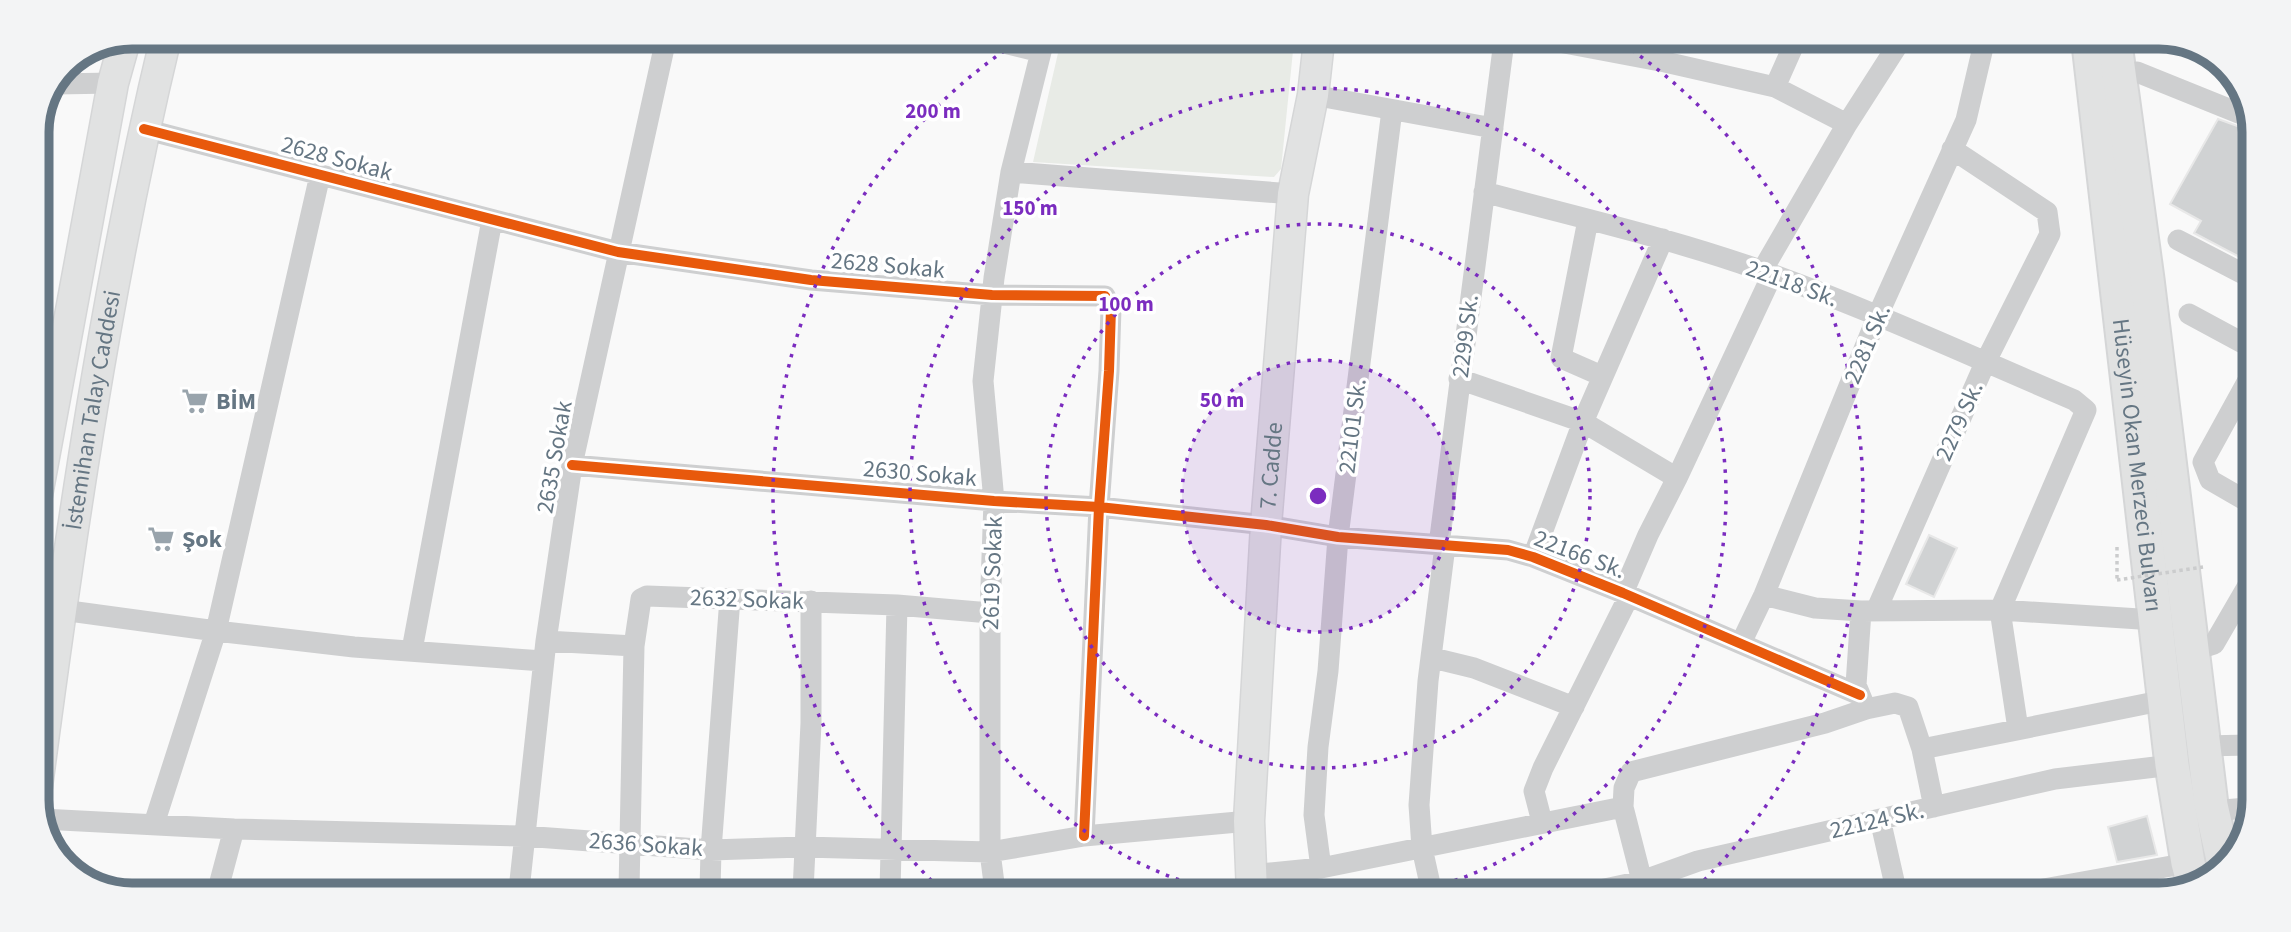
<svg xmlns="http://www.w3.org/2000/svg" width="2291" height="932" font-family="'Source Sans 3',sans-serif">
<rect width="100%" height="100%" fill="#f9f9f9"/>
<path fill="#e8ebe6" d="M1061,40L1294,41L1281,169L1274,177L1033,162Z"/>
<path fill="#d0d2d3" stroke="#e8e8e8" stroke-width="2" d="M2218,119L2254,132L2253,264L2194,233L2201,221L2170,204Z
M1929,535L1957,548L1934,597L1906,584Z
M2147,816L2157,855L2117,862L2108,827Z"/>
<g fill="none" stroke-linecap="round" stroke-linejoin="round">
<g stroke="#d5d6d7" stroke-width="33">
<g id="secondary">
<path d="M37,495L113,83L125,40"/>
<path id="s1" d="M37,786C70,535 107,282 166,37"/>
<path id="s2" d="M1252,892L1249,821L1266,525L1293,194L1313,95L1319,41"/>
</g>
</g>
<g stroke="#d5d6d7" stroke-width="37">
<g id="primary">
<path id="s3" d="M2089,44L2172,765L2188,863L2194,885"/>
<path d="M2115,44L2147,279L2211,805L2224,864"/>
</g>
</g>
<path stroke="#cbcccd" stroke-width="3.5" stroke-dasharray="3.5 3.5" stroke-linecap="butt" d="M2117,547V580"/>
<path stroke="#cecfd0" stroke-width="21" d="M992,40L1041,52
M1559,42L1665,62L1775,87L1847,124
M2137,72L2251,118
M56,84L113,83
M1775,87L1795,42
M1313,95L1493,128
M144,129L618,252L811,280L992,295L1105,296L1111,308L1109,371L1099,507L1084,836
M1011,172L1293,194
M1484,192C1576,217 1670,238 1760,270C1867,308 1970,356 2074,400L2086,410L2000,610L2018,729
M1588,220L1561,358L1602,376
M2178,240L2253,279
M1762,271L1847,124L1899,43
M2189,314L2252,348
M37,359L60,361
M1459,379L1583,422L1677,478
M572,465L994,501L1099,507L1266,525L1338,537L1508,550L1533,557L1623,593L1860,695
M2250,503L2210,480L2203,462L2252,373
M1439,545L1504,41
M1533,557L1583,422L1663,239
M1623,593L1648,535L1677,478L1772,275
M1764,595L1815,608L1861,611L2000,610L2155,620
M62,610L216,631L354,647L543,661
M1861,611L1856,685L1866,709L1895,703L1908,707L1922,749L1934,807
M1876,611L1985,363L2050,234L2047,212L1952,149
M546,641L634,646
M1741,643L1764,595L1878,315L1966,120L1984,43
M412,650L492,220
M2192,651L2214,644L2250,582
M1433,658L1474,668L1574,707
M2205,746L2248,745
M1922,749L2165,700
M2212,811L2247,808
M42,819L234,829L523,836L711,850L804,847L990,852L1084,836L1249,821
M1880,819L1897,894
M1542,822L1534,791L1543,768L1629,596
M154,824L216,631L320,175
M1321,868L1314,815L1318,747L1328,671L1338,537L1392,110
M1250,875L1321,868L1623,807
M1642,881L1623,807L1624,788L1631,772L1825,723L1866,709
M218,889L234,829
M519,890L546,641L572,465L666,39
M629,890L634,646L641,599L647,596L897,605L990,613
M710,890L711,850L730,598
M803,891L811,723V601
M890,891L897,605
M995,891L990,852V613L994,501L983,381L994,278L1011,172L1044,40
M1432,893L1422,848L1419,805L1428,681L1445,546
M1586,893L1642,881L1698,861L2055,779L2172,765
M2011,895L2188,863"/>
<use href="#secondary" stroke="#e1e2e2" stroke-width="30"/>
<use href="#primary" stroke="#e1e2e2" stroke-width="33"/>
<path stroke="#cbcccd" stroke-width="3.5" stroke-dasharray="3.5 3.5" stroke-linecap="butt" d="M2117,580L2203,567"/>
<g stroke="#fff" stroke-width="15">
<path id="cycleway" d="M144,129L618,252L811,280L992,295L1105,296L1111,308L1109,371L1099,507L1084,836
M572,465L994,501L1099,507L1266,525L1338,537L1508,550L1533,557L1623,593L1860,695"/>
</g>
<use href="#cycleway" stroke="#e8590c" stroke-width="10"/>
</g>
<circle cx="1318" cy="496" r="136" fill="#7b2cbf" fill-opacity=".12"/>
<g fill="none" stroke="#7b2cbf" stroke-width="3.5" stroke-dasharray="3.5 7">
<circle cx="1318" cy="496" r="136"/>
<circle cx="1318" cy="496" r="272"/>
<path d="M1219 892A408 408 0 1 1 1417 892"/>
<path d="M939 888A545 545 0 0 1 1017 42M1623 44A545 545 0 0 1 1693 891"/>
</g>
<defs>
<g id="supermarket-bare" transform="scale(2.1)"><path d="M-6-5.5h2.5l.6 2H6L4.5 2H-2.5L-4.4-4H-6ZM-1.5 3.2a1.3 1.3 0 1 0 .1 0ZM3 3.2a1.3 1.3 0 1 0 .1 0Z" fill="#99a4ac" stroke="#fff" stroke-width="2.5" paint-order="stroke"/></g>
</defs>
<g fill-rule="evenodd">
<use href="#supermarket-bare" x="195" y="401"/>
<use href="#supermarket-bare" x="161" y="539"/>
</g>
<g text-anchor="middle" stroke-width="7" stroke-linejoin="round" paint-order="stroke">
<g font-size="24" fill="#657683" stroke="#fff">
<text transform="translate(337 158) rotate(15)" y="8">2628 Sokak</text>
<text transform="translate(888 265) rotate(5)" y="8">2628 Sokak</text>
<text transform="translate(1792 283) rotate(20)" y="8">22118 Sk.</text>
<text transform="translate(1465 336) rotate(-83)" y="8">2299 Sk.</text>
<text transform="translate(1867 344) rotate(-67)" y="8">2281 Sk.</text>
<text dy="8" stroke="none"><textPath href="#s1" startOffset="380">İstemihan Talay Caddesi</textPath></text>
<text transform="translate(1959 421) rotate(-66)" y="8">2279 Sk.</text>
<text transform="translate(1352 426) rotate(-83)" y="8">22101 Sk.</text>
<text transform="translate(554 457) rotate(-80)" y="8">2635 Sokak</text>
<text dy="8" stroke="none"><textPath href="#s2" startOffset="427">7. Cadde</textPath></text>
<text dy="8" stroke="none"><textPath href="#s3" startOffset="424">Hüseyin Okan Merzeci Bulvarı</textPath></text>
<text transform="translate(920 473) rotate(5)" y="8">2630 Sokak</text>
<text transform="translate(1580 554) rotate(21)" y="8">22166 Sk.</text>
<text transform="translate(992 573) rotate(-88)" y="8">2619 Sokak</text>
<text transform="translate(747 599) rotate(2)" y="8">2632 Sokak</text>
<text transform="translate(1877 820) rotate(-13)" y="8">22124 Sk.</text>
<text transform="translate(646 844) rotate(4)" y="8">2636 Sokak</text>
</g>
<g font-size="24" font-weight="bold" fill="#657683" stroke="#fff" text-anchor="start">
<text x="216" y="409">BİM</text>
<text x="182" y="547">Şok</text>
</g>
</g>
<path d="M0 0H2291V932H0ZM132 49H2159A83 83 0 0 1 2242 132V800A83 83 0 0 1 2159 883H132A83 83 0 0 1 49 800V132A83 83 0 0 1 132 49Z" fill="#f3f4f5" fill-rule="evenodd"/>
<path fill="none" stroke="#657683" stroke-width="9" d="M132 49H2159A83 83 0 0 1 2242 132V800A83 83 0 0 1 2159 883H132A83 83 0 0 1 49 800V132A83 83 0 0 1 132 49Z"/>
<circle cx="1318" cy="496" r="10" fill="#7b2cbf" stroke="#fff" stroke-width="3.5"/>
<g font-size="21" text-anchor="middle" font-weight="bold" fill="#7b2cbf" stroke="#fff" stroke-width="7" stroke-linejoin="round" paint-order="stroke">
<text x="933" y="118">200 m</text>
<text x="1030" y="215">150 m</text>
<text x="1126" y="311">100 m</text>
<text x="1222" y="407">50 m</text>
</g>
</svg>
